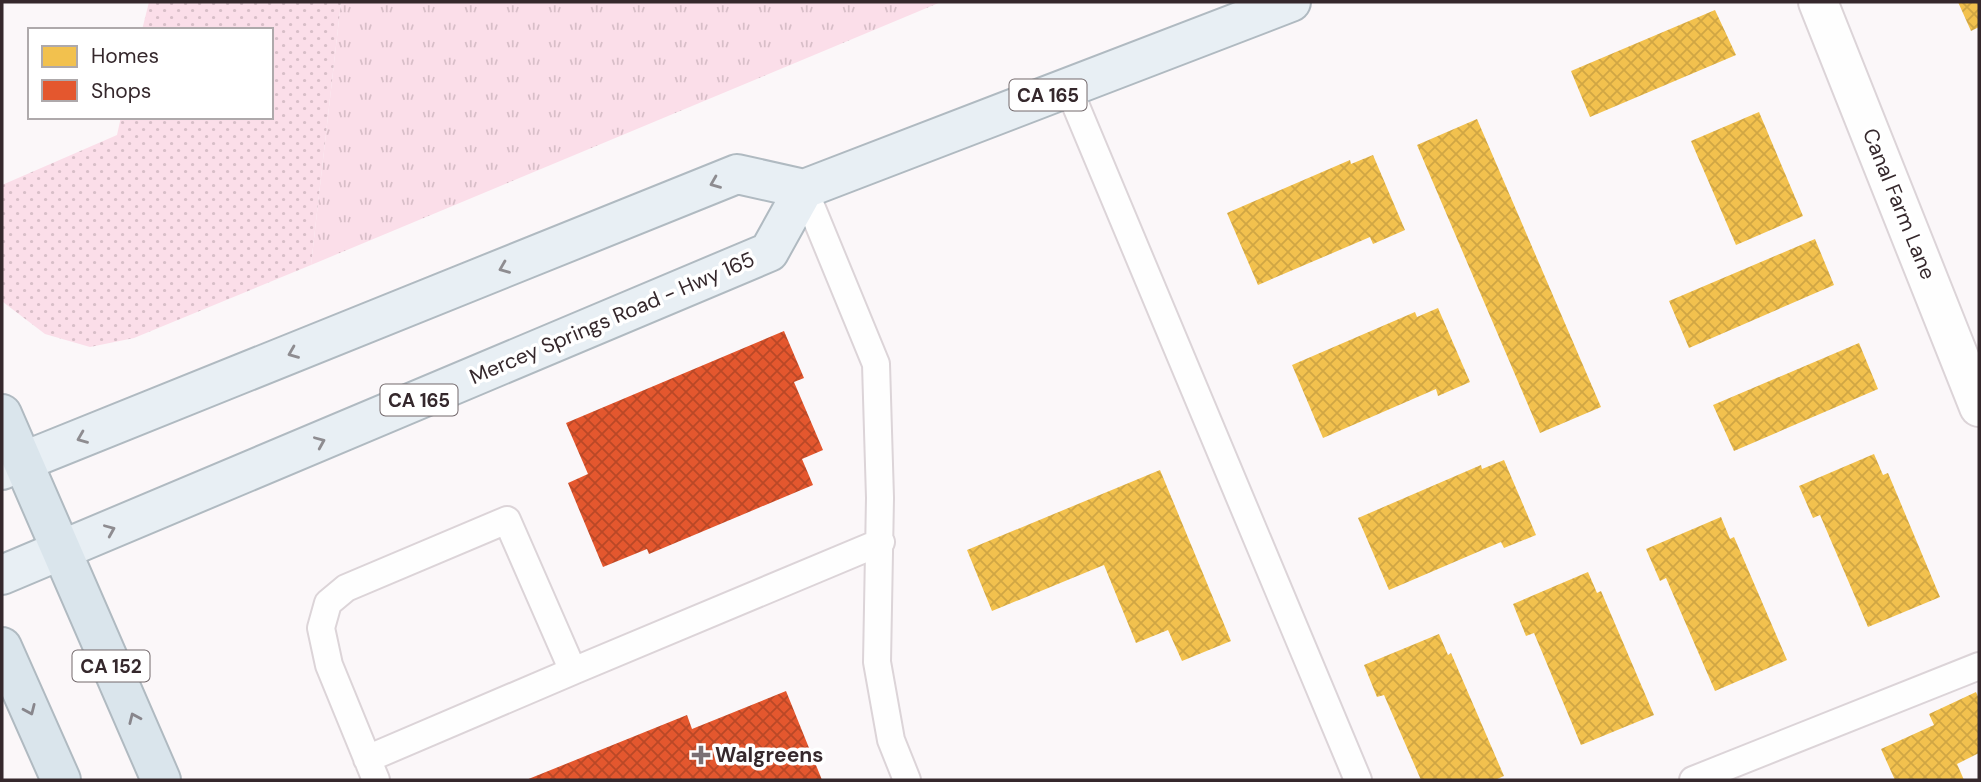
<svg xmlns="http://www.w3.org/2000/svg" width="1981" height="782" font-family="'DM Sans',sans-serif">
<defs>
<pattern id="grass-tufts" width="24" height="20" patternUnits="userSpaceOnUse" patternTransform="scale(1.75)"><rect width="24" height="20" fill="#fbdee9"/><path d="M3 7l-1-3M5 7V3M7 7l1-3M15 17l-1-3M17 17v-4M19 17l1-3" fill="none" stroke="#d8bec8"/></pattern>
<pattern id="park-dots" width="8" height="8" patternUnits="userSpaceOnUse" patternTransform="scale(1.75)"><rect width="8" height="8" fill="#fbdee9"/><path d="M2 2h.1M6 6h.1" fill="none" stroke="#d8bec8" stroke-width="1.8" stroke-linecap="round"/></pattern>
<pattern id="homes-cross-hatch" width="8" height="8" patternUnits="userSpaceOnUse" patternTransform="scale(1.75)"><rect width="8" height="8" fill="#f2c14e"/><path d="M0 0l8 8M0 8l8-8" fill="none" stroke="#d0a644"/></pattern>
<pattern id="shops-cross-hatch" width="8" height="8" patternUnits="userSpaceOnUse" patternTransform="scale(1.75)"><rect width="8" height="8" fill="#e4572e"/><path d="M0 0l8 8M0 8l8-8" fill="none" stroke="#ba4827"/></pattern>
</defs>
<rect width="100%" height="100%" fill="#fbf7f9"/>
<path fill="url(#grass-tufts)" d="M341,2H941L311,265Z"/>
<path fill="url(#park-dots)" d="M149,2H341L311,265L134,338L90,347L45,334L3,302L2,298V185L117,135L121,117H271V30H142Z"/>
<path fill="url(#homes-cross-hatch)" d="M1958,2H1979V27L1971,31Z
M1715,10L1736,55L1590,117L1571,71Z
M1759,112L1803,216L1736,245L1691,141Z
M1477,119L1601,407L1540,433L1417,145Z
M1373,155L1405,230L1373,244L1370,237L1258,285L1227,213L1350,160L1351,164Z
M1815,239L1834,285L1689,348L1669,301Z
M1438,308L1470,382L1438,396L1436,389L1323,438L1292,365L1415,312L1417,317Z
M1859,343L1878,389L1734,451L1713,405Z
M1874,454L1883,475L1888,473L1940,597L1868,627L1820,515L1813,518L1799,486Z
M1504,460L1536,535L1504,548L1501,542L1389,590L1358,518L1481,465L1482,469Z
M1160,470L1231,641L1182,661L1168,630L1136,643L1104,565L992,611L967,550Z
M1721,517L1730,539L1734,537L1787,660L1715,691L1666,578L1660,581L1646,549Z
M1588,572L1597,593L1601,591L1654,715L1581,745L1534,633L1526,636L1513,604Z
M1439,634L1448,655L1451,653L1504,776L1495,780H1421L1384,695L1377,697L1364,665Z
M1976,692L1979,699V753L1957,764L1964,780H1895L1881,749L1934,725L1929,714Z"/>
<path fill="url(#shops-cross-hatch)" d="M784,331L804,378L794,382L823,450L802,459L813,485L649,554L647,549L603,567L568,483L588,474L566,423Z
M786,691L822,780H526L687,715L692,729Z"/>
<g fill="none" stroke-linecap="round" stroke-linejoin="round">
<g stroke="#dcd4d8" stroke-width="30">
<path id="lane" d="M1068,87L1358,780
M804,189L876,364L880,498L877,662L891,740L907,780
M367,759L573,671
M376,780L329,665L321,628L328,603L346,588L507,520L573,671L881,542
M1693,780L1979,666"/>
</g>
<g stroke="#dcd4d8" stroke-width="42">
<path id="street" d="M1818,2L1979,407"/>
</g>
<g stroke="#b0bac1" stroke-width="42">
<path id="primary" d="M2,470L737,174L804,189L1291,2
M2,575L769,252L804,189"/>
</g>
<g stroke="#b0bac1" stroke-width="42">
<path id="highway" d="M2,414L161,780
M2,647L61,780"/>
</g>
<use href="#lane" stroke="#fefefe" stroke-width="26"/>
<use href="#street" stroke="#fefefe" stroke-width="38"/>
<use href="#primary" stroke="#e8eff4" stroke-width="38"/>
<use href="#highway" stroke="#dae5ec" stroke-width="38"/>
</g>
<defs><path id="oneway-chevron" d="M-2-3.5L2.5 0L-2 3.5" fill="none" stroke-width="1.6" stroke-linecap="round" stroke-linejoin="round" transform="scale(1.75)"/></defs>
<g stroke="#8e8c90">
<use href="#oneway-chevron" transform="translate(715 183) rotate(158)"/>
<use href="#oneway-chevron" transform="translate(504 268) rotate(158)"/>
<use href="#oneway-chevron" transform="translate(293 353) rotate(158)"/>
<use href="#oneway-chevron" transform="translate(82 438) rotate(158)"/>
<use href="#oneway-chevron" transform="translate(320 442) rotate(-23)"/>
<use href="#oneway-chevron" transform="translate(110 530) rotate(-23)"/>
</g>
<g stroke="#88868c">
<use href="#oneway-chevron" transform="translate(30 710) rotate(66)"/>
<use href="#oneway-chevron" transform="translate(134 718) rotate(-114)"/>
</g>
<path fill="#7a7074" stroke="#fff" stroke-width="2.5" d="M697.5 744.5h7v7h7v7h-7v7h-7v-7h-7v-7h7z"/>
<g text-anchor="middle" stroke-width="7" stroke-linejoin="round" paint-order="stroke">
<g fill="#fff" stroke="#72686b" stroke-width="2">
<rect x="1009.5" y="79.5" width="77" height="31" rx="5"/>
<rect x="380.5" y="384.5" width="77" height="31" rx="5"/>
<rect x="72.5" y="650.5" width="77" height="31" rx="5"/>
</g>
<g font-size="19" font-weight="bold" fill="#35282c">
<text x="1048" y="102">CA 165</text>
<text x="419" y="407">CA 165</text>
<text x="111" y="673">CA 152</text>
</g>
<g font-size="21" fill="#35282c" stroke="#fff">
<text transform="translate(1899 204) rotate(68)" y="7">Canal Farm Lane</text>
<text transform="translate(612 318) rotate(-23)" y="7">Mercey Springs Road - Hwy 165</text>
</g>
<g font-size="21" font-weight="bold" fill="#35282c" stroke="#fff" text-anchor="start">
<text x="715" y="762">Walgreens</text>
</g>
</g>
<rect width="1981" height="782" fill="none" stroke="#35282c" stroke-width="7"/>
<rect x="28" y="28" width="245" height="91" fill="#ffffff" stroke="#aea9ab" stroke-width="2"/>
<rect x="42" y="46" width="35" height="21" fill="#f2c14e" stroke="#aea9ab" stroke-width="2"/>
<text x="91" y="63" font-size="21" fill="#35282c">Homes</text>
<rect x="42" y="80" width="35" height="21" fill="#e4572e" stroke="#aea9ab" stroke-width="2"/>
<text x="91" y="98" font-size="21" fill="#35282c">Shops</text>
</svg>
